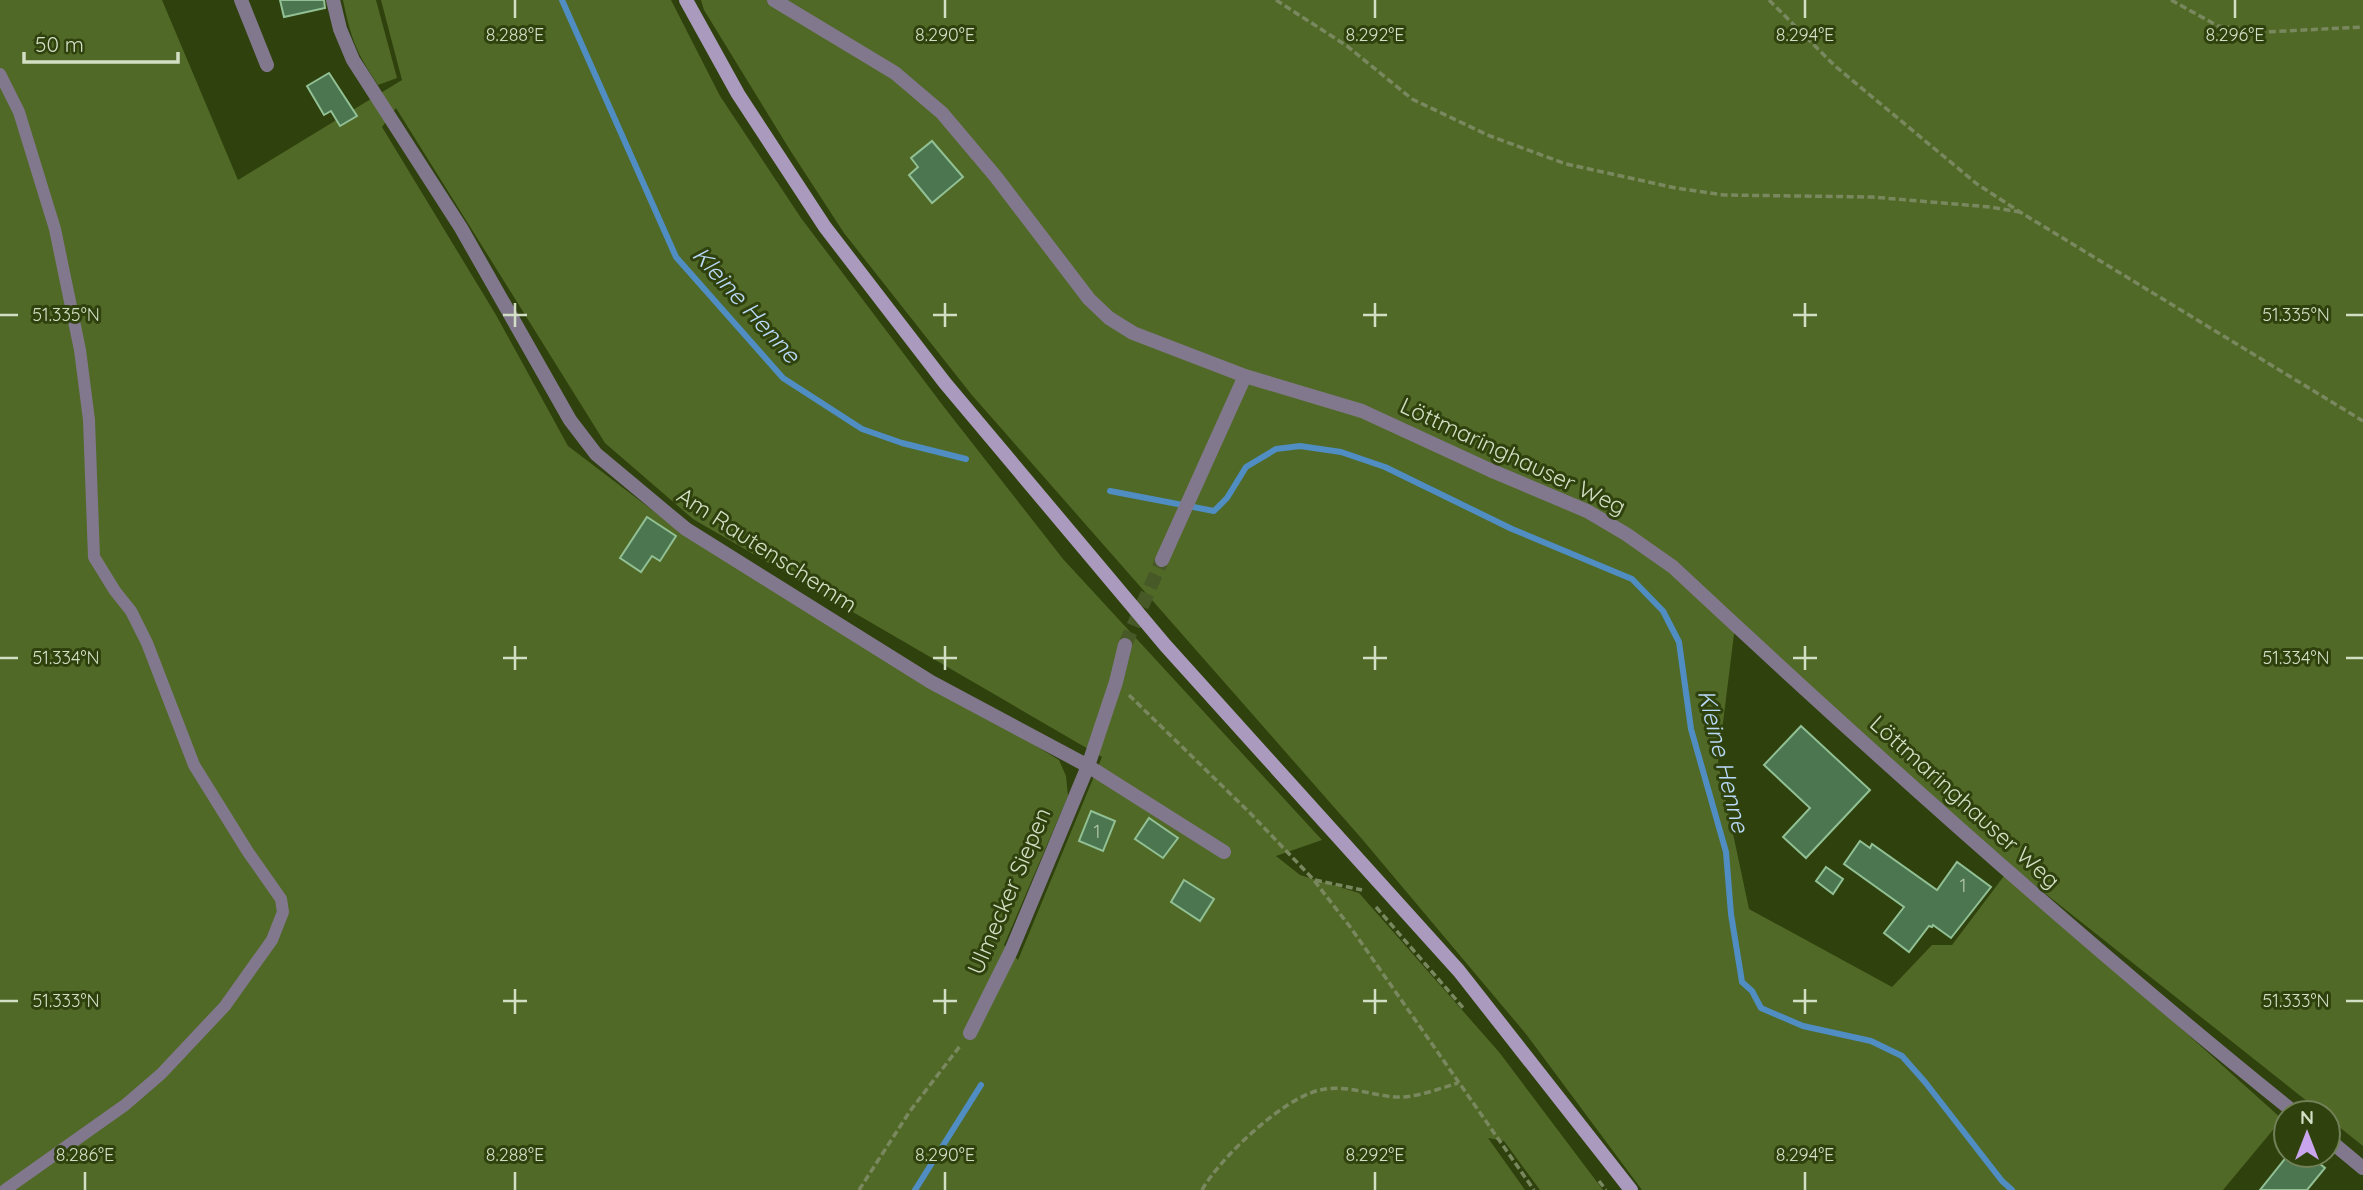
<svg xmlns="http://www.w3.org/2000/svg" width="2363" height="1190" font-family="Quicksand,sans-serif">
<rect width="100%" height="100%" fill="#2f410d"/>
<path fill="#516927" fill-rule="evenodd" d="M0,0H162L238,180L402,80L381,0H671L720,96L801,218L944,407L1063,559L1322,840L1276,856L1300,875L1359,893L1499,1052L1603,1190H1540L1504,1141L1488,1138L1525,1190H0ZM396,108L605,443L693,519L1102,757L1018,960L1004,945L1068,796L1066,776L1059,760L664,519L568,446L496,315L382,127Z
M343,0H376L397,78L378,85C356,52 351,39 343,0Z
M701,0H2363V1146L2328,1118V1113H2322L1911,787L1735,626L1718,763L1749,909L1892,987L1932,945H1952L2007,872L2282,1119L2223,1190H1642L1526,1034L1362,839L971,394L844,233L790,150L704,10Z"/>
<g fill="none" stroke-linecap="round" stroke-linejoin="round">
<path stroke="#4f8dc2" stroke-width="6" d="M562,0L676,257L783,378L862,429L902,443L966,459
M1110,491L1214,511L1227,498L1246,467L1276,449L1300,446L1341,452L1385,467L1512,529L1632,579L1663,611L1679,642L1691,729L1726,852L1731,914L1742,982L1752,991L1761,1008L1803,1026L1871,1041L1902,1056L1925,1082L2002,1181L2012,1190
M915,1190L981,1085"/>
</g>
<path fill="#4b764f" stroke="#92c095" stroke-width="2" d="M280,0H324L325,8L284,17Z
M329,73L357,116L340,126L331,111L324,115L307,86Z
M932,141L963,177L932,203L909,175L918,167L911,158Z
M647,517L676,536L660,561L652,556L641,572L620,558Z
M1801,726L1870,790L1806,858L1783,837L1810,808L1764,765Z
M1091,811L1115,821L1103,851L1079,841Z
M1149,818L1178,838L1163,858L1135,839Z
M1860,841L1870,848L1872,844L1937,890L1957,862L1991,887L1951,938L1933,925L1932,927L1929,926L1909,952L1884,933L1904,907L1844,864Z
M1826,867L1843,879L1833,894L1816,881Z
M1184,880L1214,899L1200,921L1171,902Z
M2288,1155H2309L2325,1168L2307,1190H2260Z"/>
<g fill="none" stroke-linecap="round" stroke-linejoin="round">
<path stroke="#485928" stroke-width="14" stroke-dasharray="14 7" stroke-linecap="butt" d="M1125,645L1162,560"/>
<path stroke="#79885f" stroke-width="3.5" stroke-dasharray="7 3.5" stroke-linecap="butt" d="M1276,0L1347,46L1412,99L1490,136L1566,164L1676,188L1724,195L1872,197L1990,207L2020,212
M1769,0L1835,66L1977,184L2020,212L2363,421
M2171,0L2218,26L2265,32L2363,27
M1129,695L1250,813L1313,879L1351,928L1534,1190
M1315,880L1362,890
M1376,907L1465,1010
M1599,1181L1606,1190
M859,1190L910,1111L960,1046
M1202,1190C1220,1158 1283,1098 1320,1090C1344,1084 1370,1095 1395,1097C1416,1098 1438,1089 1458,1083"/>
<path stroke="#82788e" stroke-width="12" d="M0,74L19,112L55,229L80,350L89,420L94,557L115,591L131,611L147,643L194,765L248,852L281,899L283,912L272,940L225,1006L161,1074L125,1105L5,1190"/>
<path stroke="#82788e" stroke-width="14" d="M241,0L267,65
M333,0L340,29L353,60L461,228L570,420L596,454L686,529L931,682L1088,766L1116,682L1125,645
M774,0L895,73L942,113L996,177L1089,299L1109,318L1133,333L1245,376L1362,411L1490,470L1587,511L1626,534L1673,567C1875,756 2080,940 2295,1113
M1162,560L1245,376
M970,1033L1011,951L1088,766L1224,852
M2328,1139L2363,1168"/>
<path stroke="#aa9abd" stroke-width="14" d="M686,0L738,94L825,227L945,383L1165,645L1459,971L1631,1190"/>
</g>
<path fill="none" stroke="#d3dfc4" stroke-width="2.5" d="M515,0V18M945,0V18M1375,0V18M1805,0V18M2235,0V18M515,303V327M945,303V327M1375,303V327M1805,303V327M0,315H18M503,315H527M933,315H957M1363,315H1387M1793,315H1817M2346,315H2363M515,646V670M945,646V670M1375,646V670M1805,646V670M0,658H18M503,658H527M933,658H957M1363,658H1387M1793,658H1817M2346,658H2363M515,989V1014M945,989V1014M1375,989V1014M1805,989V1014M0,1001H18M503,1001H527M933,1001H957M1363,1001H1387M1793,1001H1817M2346,1001H2363M85,1172V1190M515,1172V1190M945,1172V1190M1375,1172V1190M1805,1172V1190"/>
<g text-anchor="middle" stroke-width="6" stroke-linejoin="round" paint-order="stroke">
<g font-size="19" fill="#b1c5a7">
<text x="1097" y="838">1</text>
<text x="1963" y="892">1</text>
</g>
<g font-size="23" fill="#d3dfc4" stroke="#2f410d">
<text transform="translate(1513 456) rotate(25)" y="8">Löttmaringhauser Weg</text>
<text transform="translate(767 550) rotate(33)" y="8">Am Rautenschemm</text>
<text transform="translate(1965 802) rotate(42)" y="8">Löttmaringhauser Weg</text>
<text transform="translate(1009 891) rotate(-67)" y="8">Ulmecker Siepen</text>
</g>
<g font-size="24" font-style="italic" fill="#b8d8f6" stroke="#2f410d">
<text transform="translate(746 305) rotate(48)" y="8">Kleine Henne</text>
<text transform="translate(1723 761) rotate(76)" y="8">Kleine Henne</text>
</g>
</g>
<g font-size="18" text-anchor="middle" fill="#d3dfc4" stroke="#2f410d" stroke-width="6" stroke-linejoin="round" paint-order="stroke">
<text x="515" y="41">8.288°E</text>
<text x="945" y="41">8.290°E</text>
<text x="1375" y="41">8.292°E</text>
<text x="1805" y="41">8.294°E</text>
<text x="2235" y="41">8.296°E</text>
<text x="66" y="321">51.335°N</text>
<text x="2296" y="321">51.335°N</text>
<text x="66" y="664">51.334°N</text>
<text x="2296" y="664">51.334°N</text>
<text x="66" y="1007">51.333°N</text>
<text x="2296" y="1007">51.333°N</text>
<text x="85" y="1161">8.286°E</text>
<text x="515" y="1161">8.288°E</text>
<text x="945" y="1161">8.290°E</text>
<text x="1375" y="1161">8.292°E</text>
<text x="1805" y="1161">8.294°E</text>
</g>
<g transform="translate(2307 1134)"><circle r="33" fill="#2f410d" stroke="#718056" stroke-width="2"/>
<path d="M0-5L12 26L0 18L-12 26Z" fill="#c9a5ee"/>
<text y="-10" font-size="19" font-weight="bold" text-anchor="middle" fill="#d3dfc4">N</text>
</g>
<path d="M24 52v10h154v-10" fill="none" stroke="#d3dfc4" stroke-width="3.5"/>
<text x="35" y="52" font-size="21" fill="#d3dfc4" stroke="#2f410d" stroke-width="5" paint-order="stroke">50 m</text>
</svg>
